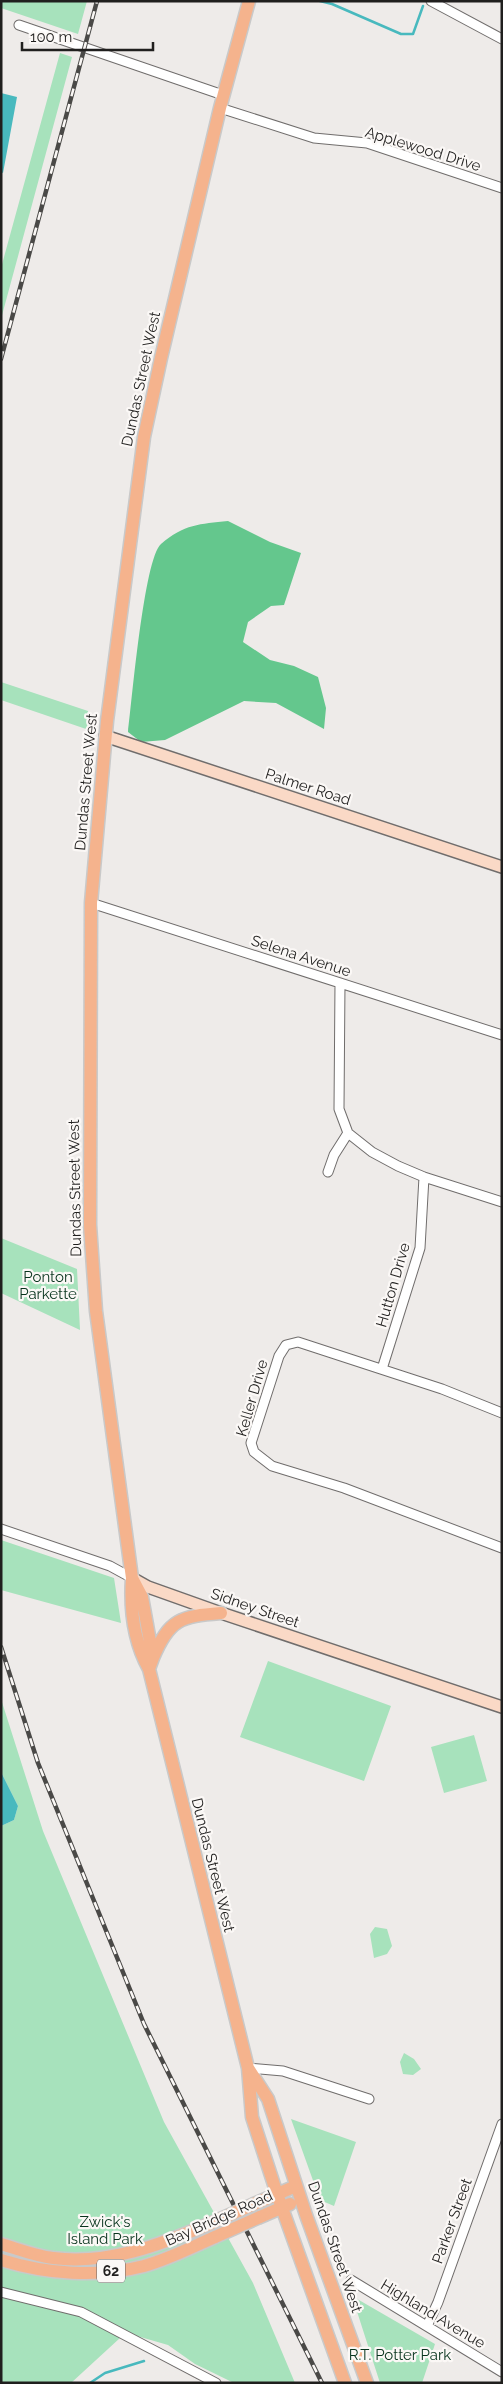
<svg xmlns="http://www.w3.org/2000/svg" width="503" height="2384" font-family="Raleway,sans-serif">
<rect width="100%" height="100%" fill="#eeebe9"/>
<path fill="#a7e2bc" d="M1,1H87L78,34L1,8Z
M60,53L72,57L1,319V268Z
M1,682L88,711L89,730L1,700Z
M1,1238L77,1269L80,1330L1,1293Z
M1,1540L114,1578L121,1623L1,1590Z
M268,1661L391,1706L364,1781L240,1737Z
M1,1699L43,1831L164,2122L253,2283L295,2383H234L195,2364L168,2345L130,2334L120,2338L71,2383H1V1826L14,1820L18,1806L1,1772Z
M474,1735L487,1781L444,1793L431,1747Z
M375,1927L387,1929L392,1946L387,1954L374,1958L370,1934Z
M404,2053L414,2059L421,2069L413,2075L403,2074L400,2062Z
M291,2119L356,2142L334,2206L320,2200Z
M352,2296L435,2344L422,2383H380Z"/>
<path fill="#64c78d" d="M228,521L270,542L301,553L284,605L271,606L248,622L243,642L270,660L294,666L318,677L326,708L324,729L276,703L244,701L165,740L141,742L128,732C132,701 144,559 161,544C184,524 200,524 228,521Z"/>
<path fill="#48b9be" d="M1,93L17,97L3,173L1,172Z
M1,1772L18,1806L14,1820L1,1826Z"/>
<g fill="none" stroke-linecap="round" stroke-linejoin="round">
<path stroke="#48b9be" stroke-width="2.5" d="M320,1L332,4L401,34H413L423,6
M90,2383L105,2373L144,2361"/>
<g stroke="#706d6c" stroke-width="11">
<path id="street" d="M431,1L502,39
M19,25L223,95
M220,108L314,138L367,143L502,188
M91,903L502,1035
M340,983L339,1109L348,1133L372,1152L398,1166L424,1177L502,1202
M328,1172L334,1155L348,1133
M382,1369L420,1248L424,1177
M502,1413L442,1389L298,1342L286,1345L279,1356L251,1443L254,1452L272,1466L344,1488L502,1548
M1,1529L110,1566L132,1578
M248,2068L283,2071L369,2099
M351,2280L502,2372
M1,2292L81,2312L216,2383
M427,2326L438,2302L502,2124"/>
</g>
<g stroke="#706d6c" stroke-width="14">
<path id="secondary" d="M105,736L502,867
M132,1578L148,1587L221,1613L502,1707"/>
</g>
<g stroke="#c9c9c9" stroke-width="15">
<path id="primary" d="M249,1L220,108L161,358L144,437L107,721L91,903L90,1225L96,1311L132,1578C130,1608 134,1642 149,1669L248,2068L252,2117L277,2194L345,2383
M132,1578L142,1597L153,1658L149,1669
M153,1658C169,1619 181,1616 221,1613
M248,2068L268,2099L306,2215L367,2383
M254,2204L296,2186
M260,2217L290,2204
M1,2244C18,2249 35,2256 53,2258C108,2265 160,2245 209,2224
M1,2260C46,2274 98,2278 144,2266C169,2259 192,2247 215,2237"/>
</g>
<use href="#street" stroke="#fff" stroke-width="9"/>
<use href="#secondary" stroke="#fad9c6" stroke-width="11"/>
<use href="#primary" stroke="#f5b38d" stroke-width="12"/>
<g stroke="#4a4947" stroke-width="4.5">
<path id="rail" d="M1,359L97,1
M1,1647L38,1763L144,2024L322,2383"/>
</g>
<use href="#rail" stroke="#fbf8f6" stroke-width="2.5" stroke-dasharray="8" stroke-linecap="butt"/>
<g stroke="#c9c9c9" stroke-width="15" stroke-linecap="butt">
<path id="primary-bridge" d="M209,2224L254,2204
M215,2237L260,2217"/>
</g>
<use href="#primary-bridge" stroke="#f5b38d" stroke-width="12"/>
</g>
<g text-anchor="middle" stroke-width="4.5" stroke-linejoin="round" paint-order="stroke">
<rect fill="#fbf8f6" stroke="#62605f" stroke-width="1" x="97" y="2259.5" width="28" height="23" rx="4"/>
<g font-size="14" font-weight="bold" fill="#201f1e">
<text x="111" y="2276">62</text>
</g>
<g font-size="15" fill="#201f1e" stroke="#fbf8f6">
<text transform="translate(423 149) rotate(17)" y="5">Applewood Drive</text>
<text transform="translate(141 379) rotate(-78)" y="5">Dundas Street West</text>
<text transform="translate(86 782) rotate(-85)" y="5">Dundas Street West</text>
<text transform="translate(308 787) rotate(18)" y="5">Palmer Road</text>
<text transform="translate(301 956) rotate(18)" y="5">Selena Avenue</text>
<text transform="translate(75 1188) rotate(-91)" y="5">Dundas Street West</text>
<text transform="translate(393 1285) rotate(-74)" y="5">Hutton Drive</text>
<text transform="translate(252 1398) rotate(-74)" y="5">Keller Drive</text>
<text transform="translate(255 1608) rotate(19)" y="5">Sidney Street</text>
<text transform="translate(213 1865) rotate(76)" y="5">Dundas Street West</text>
<text transform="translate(219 2218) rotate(-24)" y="5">Bay Bridge Road</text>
<text transform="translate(452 2221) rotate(-70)" y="5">Parker Street</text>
<text transform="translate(335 2247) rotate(71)" y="5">Dundas Street West</text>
<text transform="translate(433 2314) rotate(31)" y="5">Highland Avenue</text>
</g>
<g font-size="15" fill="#08341d" stroke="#fbf8f6">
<text x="48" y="1282">Ponton<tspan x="48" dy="17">Parkette</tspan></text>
<text x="105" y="2227">Zwick's<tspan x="105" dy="17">Island Park</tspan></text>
<text x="400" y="2360">R.T. Potter Park</text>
</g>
</g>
<rect width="503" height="2384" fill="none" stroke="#201f1e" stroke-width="5"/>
<path d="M22 42v8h131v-8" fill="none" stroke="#201f1e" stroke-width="2.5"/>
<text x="30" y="42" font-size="15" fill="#201f1e" stroke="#fbf8f6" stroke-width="4" paint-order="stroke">100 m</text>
</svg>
